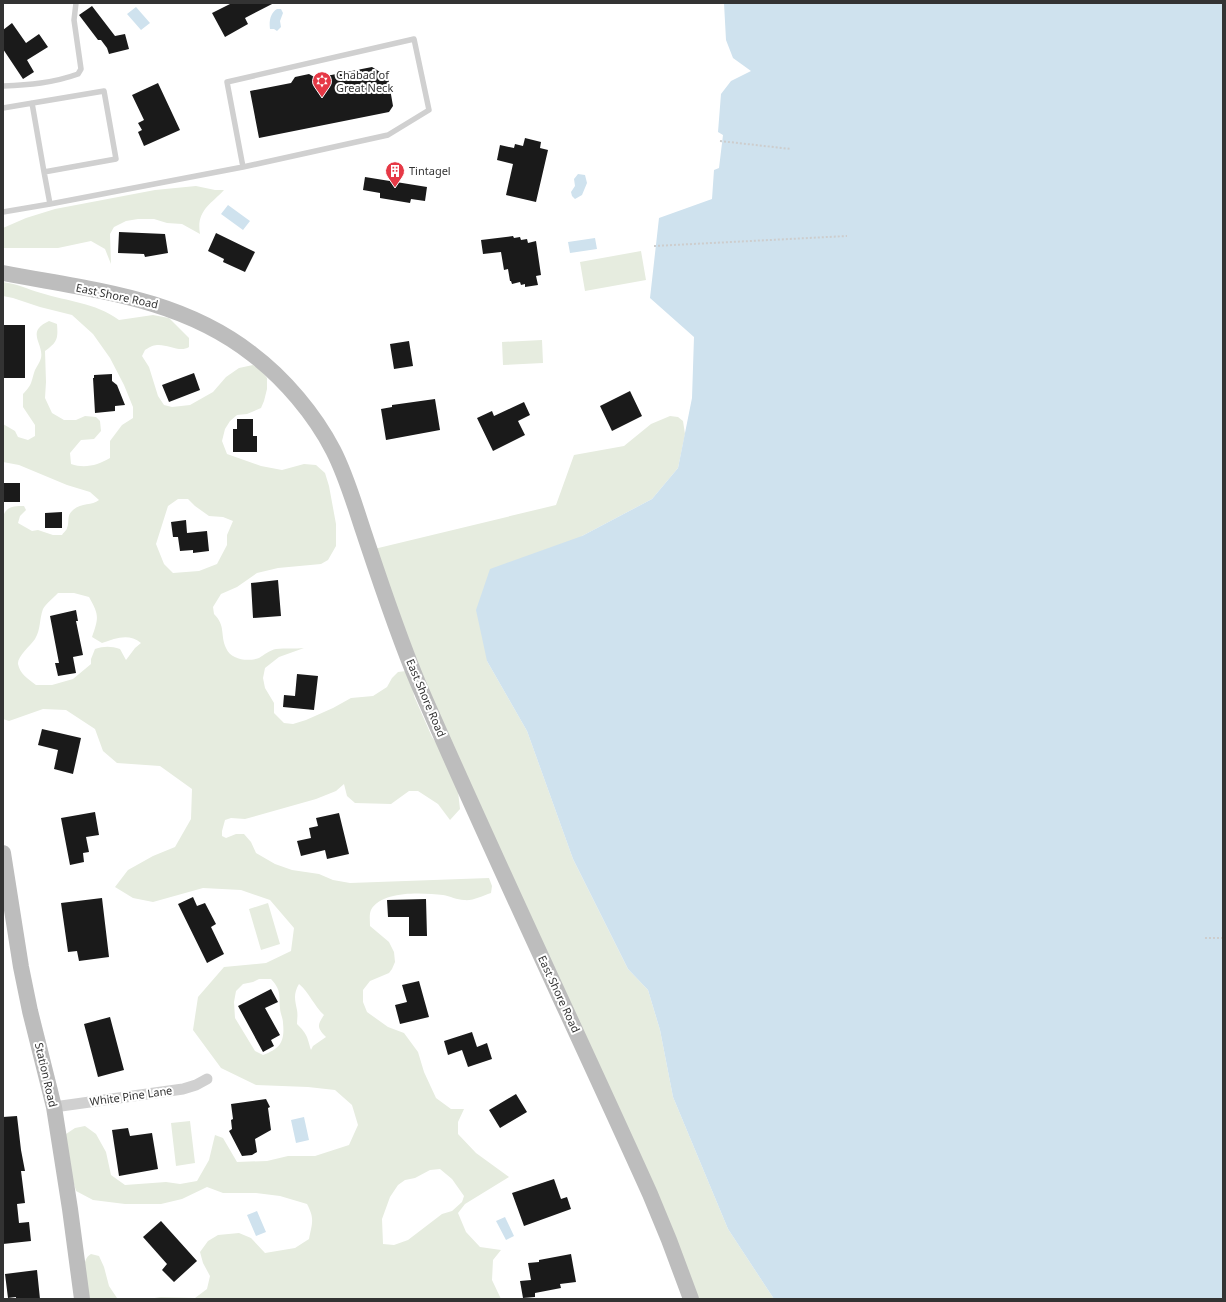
<svg xmlns="http://www.w3.org/2000/svg" width="1226" height="1302" font-family="'Noto Sans',sans-serif">
<rect width="100%" height="100%" fill="#fff"/>
<path fill="#e6ecdf" fill-rule="evenodd" d="M196,186L215,190H224C210,205 196,211 200,234L182,224L167,223L154,219H138L126,221L114,227L110,234L111,264L105,249L91,241L58,248H3V228L26,218L55,209L155,190Z
M641,251L646,280L585,291L580,262Z
M3,282C18,284 27,289 41,293C69,302 94,302 119,320L153,315L169,318L189,338V347C180,353 168,344 157,345C153,345 148,348 145,350L142,356L149,367L158,396L164,405L172,407L190,405L213,392L226,377L239,368L253,365L261,370L267,378V389L264,401L261,408L247,414L237,415L230,421L225,429L222,441L227,454L261,466L282,470L304,464L316,465L325,473L329,486L336,524V546L328,560L321,564L278,568L257,573L237,587L221,594L213,607L214,614C226,626 220,635 226,648C231,660 248,662 259,658C264,655 270,650 276,649C285,648 295,649 304,648L279,657L265,668L263,678L265,688L274,703V713L284,723L293,724L306,720L333,708L351,698L373,696L387,687L392,678L398,672L406,671L412,677L414,696L432,737L444,754L458,791L460,809L450,820L438,804L418,791H409L391,804L355,803L347,796L344,784L336,791L316,799L245,819L231,818L225,820L222,831V836L226,838L236,834H244L251,842L256,853L275,864L292,870L319,874L333,880L350,883L489,878L492,886L491,893C482,896 473,901 464,900C457,900 450,896 443,895C423,893 382,890 371,910C369,914 370,921 370,926L389,942L394,952L395,962L392,969L389,973L370,981L363,990V1002L367,1012L388,1027L404,1033L418,1052L424,1072L436,1098L451,1109H464L458,1122V1134L476,1153L509,1177L465,1204L458,1213L466,1232L480,1247L501,1250L493,1260L492,1280L501,1299H148L161,1297L195,1298L207,1289L210,1276L203,1263L200,1252L208,1241L218,1235L239,1233L251,1238L265,1253L295,1248L309,1239C312,1223 315,1219 307,1204L280,1196L256,1193H223L207,1187L182,1199L161,1204H125L93,1200L76,1191L67,1160L66,1134L75,1128L85,1126L96,1134L106,1152L111,1175L125,1185L166,1182L180,1184L197,1181L209,1160L215,1135L223,1138L237,1162L267,1161L288,1156H315L349,1145L358,1125L352,1105L335,1090L308,1087L256,1085L221,1068L193,1030L198,997L224,967L266,963L291,951L294,928L270,900L241,890L203,888L153,902L133,898L115,887L128,870L153,856L175,847L191,819L192,789L160,766L117,763L103,751L95,729L66,710L43,709L9,721L3,719V517C6,506 14,506 24,506L26,510L20,516L18,523L32,531L38,530L53,535H62C63,533 67,530 67,528C70,521 66,516 73,510C82,502 92,506 99,500L90,492L67,485L19,465L3,462V424L15,431L18,437L28,440L35,436V425L23,407V394C33,384 31,381 35,370C37,366 40,362 41,358C44,343 25,332 49,321L57,324C58,338 58,342 45,351L46,382L45,398L52,413L64,420H76L85,416L96,417L100,421L101,431L94,439L81,440L70,453L71,464C85,469 98,465 110,458V441L122,425L133,418V407L124,385L110,358L93,334L72,315L40,307L13,298L3,296ZM178,499H188L195,506L209,516L223,517L233,521L227,535V545L217,564L199,571L173,573L164,564L156,544L168,506ZM58,593H74L89,597C99,615 99,617 92,637L102,643C116,638 129,633 141,643L135,648L126,660L120,649C111,646 104,646 95,649L91,659V664L73,679L52,685H36C28,679 20,674 18,664C17,657 30,646 35,639C41,629 39,620 43,609C46,604 53,598 58,593ZM259,979H271C281,990 279,994 280,1008C280,1013 283,1018 283,1023C285,1042 280,1049 263,1055L255,1051L235,1018L234,1002L236,991L243,984L253,982ZM299,984C309,992 314,1006 324,1015C317,1025 317,1028 326,1037L313,1046L311,1050C307,1037 308,1035 297,1024C297,1020 298,1015 297,1010C295,1000 293,994 299,984ZM440,1169L452,1179L464,1196L462,1202L452,1211L442,1214L408,1240L394,1245L383,1244L382,1219L390,1197L398,1185L405,1180L415,1178L430,1170Z
M542,340L543,363L503,365L502,342Z
M670,416L678,417L683,421L685,434L678,468L652,499L582,536L487,661L527,731L573,859L628,969L648,990L660,1030L673,1097L728,1229L774,1299H691L473,808L370,550L556,505L574,455L624,446L651,424Z
M268,903L280,944L261,950L249,909Z
M190,1121L195,1163L176,1166L171,1123Z
M91,1254L99,1256L104,1267L109,1286L117,1298L124,1299H90C87,1288 78,1261 91,1254Z"/>
<path fill="#cfe2ee" d="M724,3H1223V1299H774L728,1229L673,1097L660,1030L648,990L628,969L573,859L527,731L487,661L476,610L490,569L582,536L652,499L678,468L692,398L694,337L650,298L659,218L712,199L714,170L719,168L723,135L718,132L721,94L731,81L751,71L733,58L726,40Z
M136,7L150,23L141,30L127,14Z
M277,9H281L283,13L280,21L281,27L277,31L274,29H270C269,22 270,13 277,9Z
M578,174L585,175L587,183L582,195L575,199L572,196L571,192L575,186L574,179Z
M228,205L250,221L243,230L221,214Z
M595,238L597,249L570,253L568,242Z
M304,1117L309,1140L296,1143L291,1120Z
M257,1211L266,1232L256,1236L247,1215Z
M505,1217L514,1236L506,1240L496,1221Z"/>
<path fill="#1a1a1a" d="M232,3H274L245,18L248,24L225,37L212,13Z
M92,6L115,36L125,34L129,49L109,54L107,48L101,40H98L79,15Z
M12,23L26,43L39,34L48,47L27,60L34,72L23,79L3,49V30Z
M372,67L388,77L393,106L389,112L259,138L250,91L291,83L295,77L309,74L316,78Z
M158,83L180,130L144,146L138,132L142,130L138,123L144,120L132,95Z
M525,138L541,142L540,148L548,150L536,202L506,195L513,164L497,160L500,145L514,148L515,144L523,146Z
M365,177L427,187L425,201L411,199L410,203L380,198V193L363,190Z
M119,232L165,234L168,253L145,257L144,254L118,253Z
M216,233L255,252L245,272L223,262L224,259L208,251Z
M513,236L514,238L520,237L521,240L527,239L528,243L536,241L541,275L536,276L538,285L525,287V284L521,285L520,282L512,284L511,281H510L508,269L504,270L501,252L483,254L481,240Z
M3,325H25V378H3Z
M409,341L413,366L394,369L390,344Z
M194,373L200,390L169,402L162,385Z
M112,374V381L117,385L125,405L115,406V411L95,413L93,378H94V375Z
M630,391L642,416L612,431L600,406Z
M435,399L440,430L386,440L381,409L392,407V405Z
M524,402L530,415L518,421L525,435L493,451L477,418L492,411L494,416Z
M237,419H253V436H257V452H233V429H237Z
M3,483H20V502H3Z
M62,512V528H45V513Z
M186,520L187,533L207,531L209,551L193,553V550L180,551L178,537H173L171,522Z
M278,580L281,616L253,618L251,583Z
M76,610L78,621H76L83,655L73,657L76,673L58,676L55,663H59L50,616Z
M297,674L318,676L314,710L283,707L284,695L295,696Z
M42,729L81,738L73,774L54,769L58,750L38,745Z
M95,812L99,835L86,837L89,852L83,853L84,862L70,865L61,818Z
M339,813L349,854L327,859L325,850L301,856L297,841L311,838L309,828L318,826L316,818Z
M193,897L197,906L205,903L216,924L211,927L224,954L207,963L178,904Z
M102,898L109,957L79,961L77,951L68,952L61,903Z
M426,899L427,936H409V917H388L387,900Z
M419,981L429,1017L400,1024L395,1005L407,1002L402,985Z
M271,989L278,1002L265,1008L280,1035L271,1040L274,1046L263,1052L238,1006Z
M110,1017L124,1070L98,1077L84,1024Z
M472,1032L477,1047L487,1043L492,1059L468,1067L462,1050L448,1055L444,1041Z
M516,1094L527,1112L500,1128L489,1110Z
M266,1099L270,1107L268,1108L271,1130L255,1139L257,1152L252,1155L242,1156L229,1131L232,1129L231,1120L233,1119L231,1104Z
M17,1116L21,1150L25,1171H21L25,1203L17,1204L19,1223L29,1222L31,1241L3,1244V1117Z
M128,1128L130,1136L152,1133L158,1169L119,1176L112,1130Z
M554,1179L561,1199L567,1197L571,1209L524,1226L512,1193Z
M161,1221L197,1261L174,1282L162,1270L167,1264L143,1237Z
M571,1254L576,1282L560,1284L561,1288L535,1293V1297L523,1298L520,1281L531,1280L528,1263L539,1262V1260Z
M37,1270L40,1299H16V1297L8,1298L5,1274Z"/>
<g fill="none" stroke-linecap="round" stroke-linejoin="round">
<path stroke="#cdcdcd" stroke-width="2" stroke-dasharray="2 2" stroke-linecap="butt" d="M720,141L791,149
M654,246L847,236
M1205,938H1223"/>
<path stroke="#d0d0d0" stroke-width="5.5" d="M3,86C29,85 53,83 78,74L81,69L74,20L76,3
M32,103L44,172
M3,108L104,91L116,159L44,172L50,204L3,212
M50,204L243,167L227,82L414,39L429,110L388,135L243,167"/>
<path stroke="#d0d0d0" stroke-width="11" d="M54,1107L183,1089L196,1085L207,1079"/>
<path stroke="#bdbdbd" stroke-width="16" d="M3,273C91,290 179,297 252,354C284,378 315,415 333,450C346,475 354,503 363,530C380,581 397,633 418,683C492,854 573,1023 650,1194L669,1240L691,1299
M3,853L21,967L30,1011L54,1107L70,1209L82,1299"/>
</g>
<defs>
<g id="synagogue-pin" transform="scale(1)"><path d="M0 17L-7.5 6A9.5 9.5 0 1 1 7.5 6Z" fill="#e63946" stroke="#fff"/><path d="M0-6.5L5.6 3.2H-5.6ZM0 6.5L5.6-3.2H-5.6Z" fill="#fff"/></g>
<g id="building-pin" transform="scale(1)"><path d="M0 17L-7.5 6A9.5 9.5 0 1 1 7.5 6Z" fill="#e63946" stroke="#fff"/><path d="M-4-6H4V6H1V3H-1V6H-4ZM-2.5-4.3h1.7v1.8h-1.7ZM.8-4.3h1.7v1.8H.8ZM-2.5-1h1.7V.8h-1.7ZM.8-1h1.7V.8H.8Z" fill="#fff"/></g>
</defs>
<g fill-rule="evenodd">
<use href="#synagogue-pin" x="322" y="81"/>
<use href="#building-pin" x="395" y="171"/>
</g>
<g text-anchor="middle" stroke-width="4" stroke-linejoin="round" paint-order="stroke">
<g font-size="11" fill="#333" stroke="#fff" text-anchor="start">
<text x="336" y="79">Chabad of<tspan x="336" dy="13">Great Neck</tspan></text>
<text x="409" y="175">Tintagel</text>
</g>
<g font-size="11" fill="#333" stroke="#fff">
<text transform="translate(117 296) rotate(12)" y="4">East Shore Road</text>
<text transform="translate(426 698) rotate(67)" y="4">East Shore Road</text>
<text transform="translate(559 994) rotate(65)" y="4">East Shore Road</text>
<text transform="translate(46 1075) rotate(77)" y="4">Station Road</text>
<text transform="translate(131 1096) rotate(-8)" y="4">White Pine Lane</text>
</g>
</g>
<rect width="1226" height="1302" fill="none" stroke="#333333" stroke-width="8"/>
</svg>
